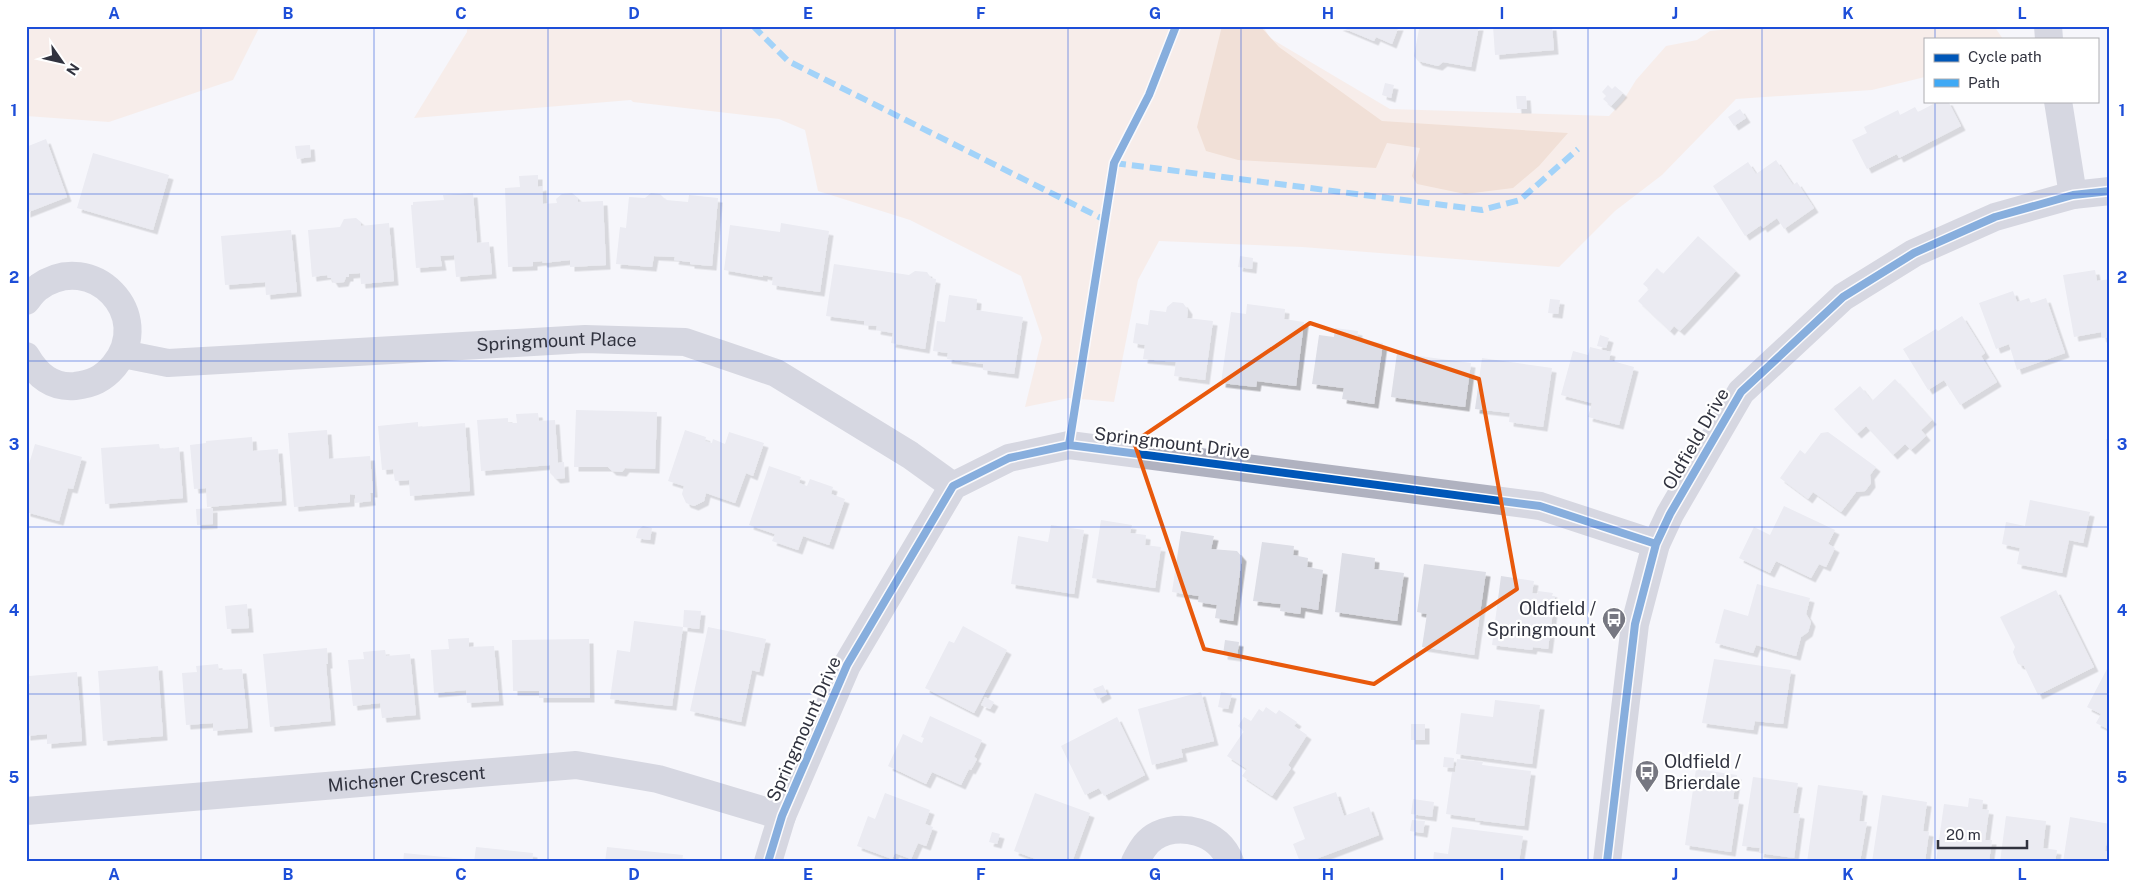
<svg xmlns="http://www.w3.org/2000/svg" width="2136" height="888" font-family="'Public Sans',sans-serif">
<defs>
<filter id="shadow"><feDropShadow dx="4.5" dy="4.5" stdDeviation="0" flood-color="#0004"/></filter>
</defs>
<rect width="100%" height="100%" fill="#f6f6fb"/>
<path fill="#f8e3d6" d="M26,26H260L233,80L109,122L26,116Z
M467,26H1263L1270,38L1390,109L1609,116L1623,101L1636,80L1666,46L1697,40L1710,31L1759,26H1994L2003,39H1925V77L1872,90L1736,99L1662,175L1615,211L1559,267L1302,247L1159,241L1138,280L1114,402L1069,398L1025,407L1042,338L1021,276L910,220L818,191L805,130L779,119L633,102L631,100L414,118L467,32Z"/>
<path fill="#ecc6aa" d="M1222,26H1260L1279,47L1382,121L1568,133L1539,166L1513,188L1465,194L1417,184L1412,176L1420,148L1387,143L1376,168L1238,160L1206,151L1197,127Z"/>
<path fill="#dddee6" filter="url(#shadow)" d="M1338,26H1399L1392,44L1376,37L1374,41Z
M1415,26H1479L1471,67L1443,62L1438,66L1418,61L1414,56L1419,29L1415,28Z
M1493,26H1552L1554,50L1495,55Z
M1385,83L1394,85L1391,98L1382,95Z
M1608,85L1612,89L1615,86L1623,93L1611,106L1603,99L1606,96L1602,92Z
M1516,96H1526L1527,109H1517Z
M1939,101H1948L1961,126L1899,158L1897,154L1867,169L1852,140L1867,133L1864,127L1898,110L1900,115L1915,107L1918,112Z
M1740,109L1746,118L1734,126L1728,117Z
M46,139L67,197L26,213V147Z
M310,145L311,157L297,159L295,146Z
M93,153L169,175L153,230L77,208Z
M1776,160L1793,185L1797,182L1814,208L1784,229L1777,218L1763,228L1761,225L1745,236L1713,186L1748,162L1756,174Z
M538,175V187L542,186L543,204L557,203L556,199L562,194L572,193L578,198V202L603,201L606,265L570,267V260L543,263L542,261L533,262V266L508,267L505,188L520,187L519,176Z
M473,193L477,243L489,242L492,274L456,277L454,255L440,256L442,266L416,268L411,205H413V202L444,200L443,195Z
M651,193L660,194L666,200L688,202L689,195L718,198L712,266L690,264V262L674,260L675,257L654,256L652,267L616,264L620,227L626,228L629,197L645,198Z
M356,218L361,222V226L389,223L394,281L361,284L360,273L349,274V277H346L344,282L334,283L331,278H328L327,275L312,277L308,230L340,227L344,219Z
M781,223L829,231L820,292L772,285L773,277L763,275V277L724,270L730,225L780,232Z
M291,230L297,292L266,295L265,282L225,285L221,236Z
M1698,236L1736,271L1680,331L1674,326L1670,331L1638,301L1649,289L1643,284L1657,268L1663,274Z
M1240,256L1253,258L1252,269L1238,267Z
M834,264L909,275L915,271L927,272L931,278L936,279L925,349L891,343L893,333L876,330L877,326L864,325V321L826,316Z
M2095,270L2097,281L2110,279V337L2102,338L2101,332L2074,337L2063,275Z
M2013,291L2017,302L2029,298L2031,303L2046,298L2065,353L2017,370L2009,344L1996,349L1979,303Z
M949,295L977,299L976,310L1023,317L1014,374L983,370V364L947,359L948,353L933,351L937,321L945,322Z
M1550,299L1560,300L1558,314L1548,313Z
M1173,302L1183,303L1188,310L1187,318L1213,321L1205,380L1174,376L1176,362L1143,359L1145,345L1133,343L1136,323L1148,325L1150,310L1166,312L1167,307Z
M1247,304L1285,309L1284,319L1304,322L1296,386L1257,381L1256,387L1221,383L1231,312L1246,314Z
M1962,316L1985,353L1981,356L1997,382L1960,405L1944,380L1928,390L1903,349L1936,329L1938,331Z
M1335,328L1358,331L1357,340L1383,343L1374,404L1342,399L1344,388L1312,384L1319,335L1334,337Z
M1600,335L1609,338L1606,348L1597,346Z
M1590,347L1611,352L1609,360L1634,367L1619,425L1588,417L1592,403L1561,395L1573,351L1588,355Z
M1397,353L1471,363L1465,407L1391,397Z
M1482,358L1552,368L1543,427L1509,422L1510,413L1475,409Z
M1895,379L1932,420L1921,430L1926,436L1911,450L1905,444L1893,455L1866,426L1857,434L1834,409L1860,386L1872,401Z
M576,410L657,412L655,469L625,468L622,472L612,471L608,467H574Z
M538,413L539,421L555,420L558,463L564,462L565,478L556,479L550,473V465L481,471L477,420L508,418V423H517L516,414Z
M418,422V427L465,423L470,491L410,496L409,480L395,481L393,469L382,470L378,426Z
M327,430L329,459L370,456L373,493H370L371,501L355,503V495L350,494V502L294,507L288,433Z
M685,430L706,437L705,441L712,443L713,439L725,444L729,432L764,443L753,476L746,473L735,503L706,493L704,501L694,506L686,503L682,494L684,486L668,481Z
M1828,432L1876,467L1870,475L1871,483L1865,491L1856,492L1841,512L1813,492L1808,499L1780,478L1800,450L1805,454L1821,433Z
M252,437L253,451L278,449L282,501L207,507L206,488L194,489L190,445L206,443V441Z
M2106,439H2110V472H2108Z
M35,444L82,457L73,489L68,488L59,521L26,512V463L29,464Z
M159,444L160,449L179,447L183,498L105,504L101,448Z
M769,466L801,477L799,483L807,486L810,479L833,487L831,494L845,499L829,545L803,536L798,550L772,541L775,534L749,525Z
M2030,500L2090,512L2083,543L2069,540L2062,573L2017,564L2020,548L2002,544L2006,522L2025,526Z
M1784,506L1835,530L1828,544L1835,548L1826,567L1819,564L1811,578L1776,561L1770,573L1739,558L1754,527L1770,535Z
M213,508V524L197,525L196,509Z
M1101,520L1132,525L1130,533L1146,535L1145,545L1161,547L1155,588L1092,578Z
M1051,525L1084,530L1074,594L1011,584L1018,536L1048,542Z
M643,526L652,528L650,540L636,538L638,530Z
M1181,531L1214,536L1211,549L1237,551L1242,557L1233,621L1215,618L1217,605L1198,602L1199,596L1172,592Z
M1262,542L1294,546L1293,555L1308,558L1307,567L1323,570L1318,610L1301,607L1300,614L1280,611L1281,604L1253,601Z
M1342,553L1375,558L1374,569L1404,573L1397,621L1335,612Z
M1424,564L1486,572L1474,655L1422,647L1427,614L1417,612Z
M1501,576L1534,581L1532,593L1538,594V591L1553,593L1552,596H1555L1548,649L1533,647L1532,650L1492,645Z
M1757,584L1810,598L1806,614L1811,622L1808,632L1801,637L1796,656L1756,645L1753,653L1715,643L1724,609L1748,616Z
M2056,590L2094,667L2038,695L2024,666L2018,664L2013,652L2015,647L2000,617Z
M247,604L249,628L227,629L225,606Z
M684,610L701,611L699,629L683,627Z
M634,621L683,627L672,706L610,699L617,650L630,652Z
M963,626L1007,650L974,713L925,688L949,641L954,643Z
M708,627L766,639L759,672L752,670L741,722L690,711Z
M469,638V647L494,646L499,701L467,703L466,690L434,693L431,650L449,649L448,639Z
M589,639L590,698H539V691H513L512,640Z
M1225,640L1239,642L1237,657L1223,655Z
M327,648L328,664H326L331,721L270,727L263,654Z
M385,650L386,656L410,654L416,715L382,718L380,703L353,706L348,660L364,659L363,652Z
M1714,659L1791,670L1783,724L1755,721L1753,730L1702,723Z
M218,664L219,670L242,669L248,728L213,731V723L186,725L182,673L197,672L196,666Z
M158,666L163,736L103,741L98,671Z
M2108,667L2110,668V730L2096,723L2101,714L2087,707Z
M77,672L82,741L47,744V734L26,736V684H30L29,676Z
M1103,685L1107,694L1098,699L1093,689Z
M1201,692L1214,741L1181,749L1183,757L1152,765L1138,709Z
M1221,692L1232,694L1228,709L1218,707Z
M985,697L994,702L990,709L981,705Z
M1495,700L1540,705L1532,764L1456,754L1461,713L1493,717Z
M1266,707L1276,714L1279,710L1297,722L1294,726L1307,735L1288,765L1291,768L1272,796L1242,776L1247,769L1227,756L1244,731L1238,726L1244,717L1251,721L1259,709L1263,712Z
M930,716L982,740L974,757L977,759L971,770L969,769L961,785L932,772L926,784L888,766L903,734L922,743L924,738L921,737Z
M1117,717L1145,775L1104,796L1099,788L1085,795L1061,746Z
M1411,724H1425V740H1411Z
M1444,757L1454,758L1453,768L1443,767Z
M1457,759L1483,762L1482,765L1531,771L1524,826L1475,820L1476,818L1446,814L1452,772H1455Z
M1696,769L1737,775L1733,799L1739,800L1731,852L1685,845Z
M1753,777L1798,783L1793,813L1800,814L1794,858L1759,853L1760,848L1742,846Z
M1818,785L1863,791L1859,821L1867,822L1860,862H1807Z
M1336,792L1344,816L1369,807L1379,835L1308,862H1300L1293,844L1305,839L1293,807Z
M885,793L930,810L925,824L933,827L926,846L918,843L911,859L895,853L892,859L857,846L868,816L875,819Z
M1035,793L1090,813L1072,862H1044L1014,851Z
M1882,795L1927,802L1923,831L1929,832L1925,862H1872Z
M1969,798L1983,800L1982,809L1989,810L1985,840H1992L1989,862H1936L1944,804L1968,807Z
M1413,799L1434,802L1432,817L1411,814Z
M2006,816L2046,821L2043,848L2057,850L2055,862H2000Z
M2070,817L2110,824L2105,851L2110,852V862H2063Z
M1412,820L1425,821L1423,833L1410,831Z
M1452,827L1523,836L1519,862H1433L1434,852L1448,854Z
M992,832L1000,834L997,844L989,842Z
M476,847L533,853L532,862H474Z
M607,847L683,855L682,862H605Z
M404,853L464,859V862H403Z"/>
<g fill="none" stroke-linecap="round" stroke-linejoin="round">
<g stroke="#b0b2c0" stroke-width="28">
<path d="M2048,26L2049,39"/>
<path d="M2058,101L2073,195"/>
<path d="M26,301C30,296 34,290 39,287C92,249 156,315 114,366C103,379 92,384 75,386C52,388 37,375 26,356"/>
<path id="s1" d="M123,354L168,363L585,339L685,342L776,373L910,455L953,486"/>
<path id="s2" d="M26,811L576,765L658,779L782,816"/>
<path d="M768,862L782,816L847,665L953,486L1009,458L1069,445L1540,506L1656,544"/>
<path d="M1135,862C1140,852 1145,843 1154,837C1180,821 1220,832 1230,862"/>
</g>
<path stroke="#b0b2c0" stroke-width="28" d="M1607,862L1635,624L1656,544L1670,514L1741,392L1843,297L1914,253L1995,217L2073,195L2110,191"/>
<path stroke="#3fa9f5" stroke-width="6" stroke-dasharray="12 6" stroke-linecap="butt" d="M753,26L788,61L1105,220
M1114,163L1482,210L1520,200L1578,149"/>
<g stroke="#fff" stroke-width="11">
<path id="cycleway" d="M1069,445L1114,163L1149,95L1176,26
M768,862L782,816L847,665L953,486L1009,458L1069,445L1540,506L1656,544
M1607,862L1635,624L1656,544L1670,514L1741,392L1843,297L1914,253L1995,217L2073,195L2110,191"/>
</g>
<use href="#cycleway" stroke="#0057b8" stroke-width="8"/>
</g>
<path d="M0 0H2136V888H0ZM1310,323L1479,379L1517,589L1374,684L1204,649L1134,442Z" fill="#f6f6fb" fill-opacity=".55" fill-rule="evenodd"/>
<path fill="none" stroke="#e8590c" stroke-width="4" stroke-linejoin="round" d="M1310,323L1479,379L1517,589L1374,684L1204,649L1134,442Z"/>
<path fill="none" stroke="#1d4ed8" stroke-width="1" stroke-opacity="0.55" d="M201,26V862M374,26V862M548,26V862M721,26V862M895,26V862M1068,26V862M1241,26V862M1415,26V862M1588,26V862M1762,26V862M1935,26V39M1935,101V862M26,194H2110M26,361H2110M26,527H2110M26,694H2110"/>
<defs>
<g id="bus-pin" transform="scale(1.25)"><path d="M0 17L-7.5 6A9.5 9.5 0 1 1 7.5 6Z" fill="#767781" stroke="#fff"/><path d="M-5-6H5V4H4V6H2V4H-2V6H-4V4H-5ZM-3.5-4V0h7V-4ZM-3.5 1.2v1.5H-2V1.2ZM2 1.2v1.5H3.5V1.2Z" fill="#fff"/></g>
</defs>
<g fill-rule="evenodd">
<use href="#bus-pin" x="1614" y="619"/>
<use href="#bus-pin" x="1647" y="772"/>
</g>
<g text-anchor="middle" stroke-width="4.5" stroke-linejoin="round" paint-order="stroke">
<g font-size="18" fill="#31333f" stroke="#fff">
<text dy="6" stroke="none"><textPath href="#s1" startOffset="435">Springmount Place</textPath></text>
<text transform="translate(1696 439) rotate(-60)" y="6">Oldfield Drive</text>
<text transform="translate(1172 443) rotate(7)" y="6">Springmount Drive</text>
<text transform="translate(804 729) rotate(-66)" y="6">Springmount Drive</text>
<text dy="6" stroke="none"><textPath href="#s2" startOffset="382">Michener Crescent</textPath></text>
</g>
<g font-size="18" fill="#31333f" stroke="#fff" text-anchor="end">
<text x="1596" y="615">Oldfield /<tspan x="1596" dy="21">Springmount</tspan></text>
<text x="1664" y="768" text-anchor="start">Oldfield /<tspan x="1664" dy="21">Brierdale</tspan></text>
</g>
</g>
<rect width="2136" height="888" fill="none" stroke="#ffffff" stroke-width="55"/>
<rect x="1924" y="38" width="175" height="65" fill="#ffffff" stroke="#adadb2"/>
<rect x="1934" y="54" width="25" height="8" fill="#0057b8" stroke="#adadb2"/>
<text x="1968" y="62" font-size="15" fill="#31333f">Cycle path</text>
<rect x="1934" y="79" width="25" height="8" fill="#3fa9f5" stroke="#adadb2"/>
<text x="1968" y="88" font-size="15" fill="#31333f">Path</text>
<g transform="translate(62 62) rotate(124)" stroke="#ffffff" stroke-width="4" paint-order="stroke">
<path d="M0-4L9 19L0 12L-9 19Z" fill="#31333f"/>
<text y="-8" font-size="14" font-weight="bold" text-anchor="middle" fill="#31333f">N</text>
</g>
<path d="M1938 840v8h89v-8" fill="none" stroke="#31333f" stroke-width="2.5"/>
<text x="1946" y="840" font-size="15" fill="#31333f" stroke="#ffffff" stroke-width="4" paint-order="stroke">20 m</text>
<rect x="28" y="28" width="2080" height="832" fill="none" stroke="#1d4ed8" stroke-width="2"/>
<g font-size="16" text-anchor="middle" font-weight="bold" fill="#1d4ed8">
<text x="114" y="19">A</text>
<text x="288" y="19">B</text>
<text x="461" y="19">C</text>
<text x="634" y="19">D</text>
<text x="808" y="19">E</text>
<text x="981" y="19">F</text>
<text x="1155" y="19">G</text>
<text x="1328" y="19">H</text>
<text x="1502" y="19">I</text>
<text x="1675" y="19">J</text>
<text x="1848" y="19">K</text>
<text x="2022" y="19">L</text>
<text x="14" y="116">1</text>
<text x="2122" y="116">1</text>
<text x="14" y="283">2</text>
<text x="2122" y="283">2</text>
<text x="14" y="450">3</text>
<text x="2122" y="450">3</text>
<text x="14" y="616">4</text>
<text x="2122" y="616">4</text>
<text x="14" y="783">5</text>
<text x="2122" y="783">5</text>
<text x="114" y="880">A</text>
<text x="288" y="880">B</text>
<text x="461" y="880">C</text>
<text x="634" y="880">D</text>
<text x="808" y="880">E</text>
<text x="981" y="880">F</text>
<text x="1155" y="880">G</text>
<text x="1328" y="880">H</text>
<text x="1502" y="880">I</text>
<text x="1675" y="880">J</text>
<text x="1848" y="880">K</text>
<text x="2022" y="880">L</text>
</g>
</svg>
